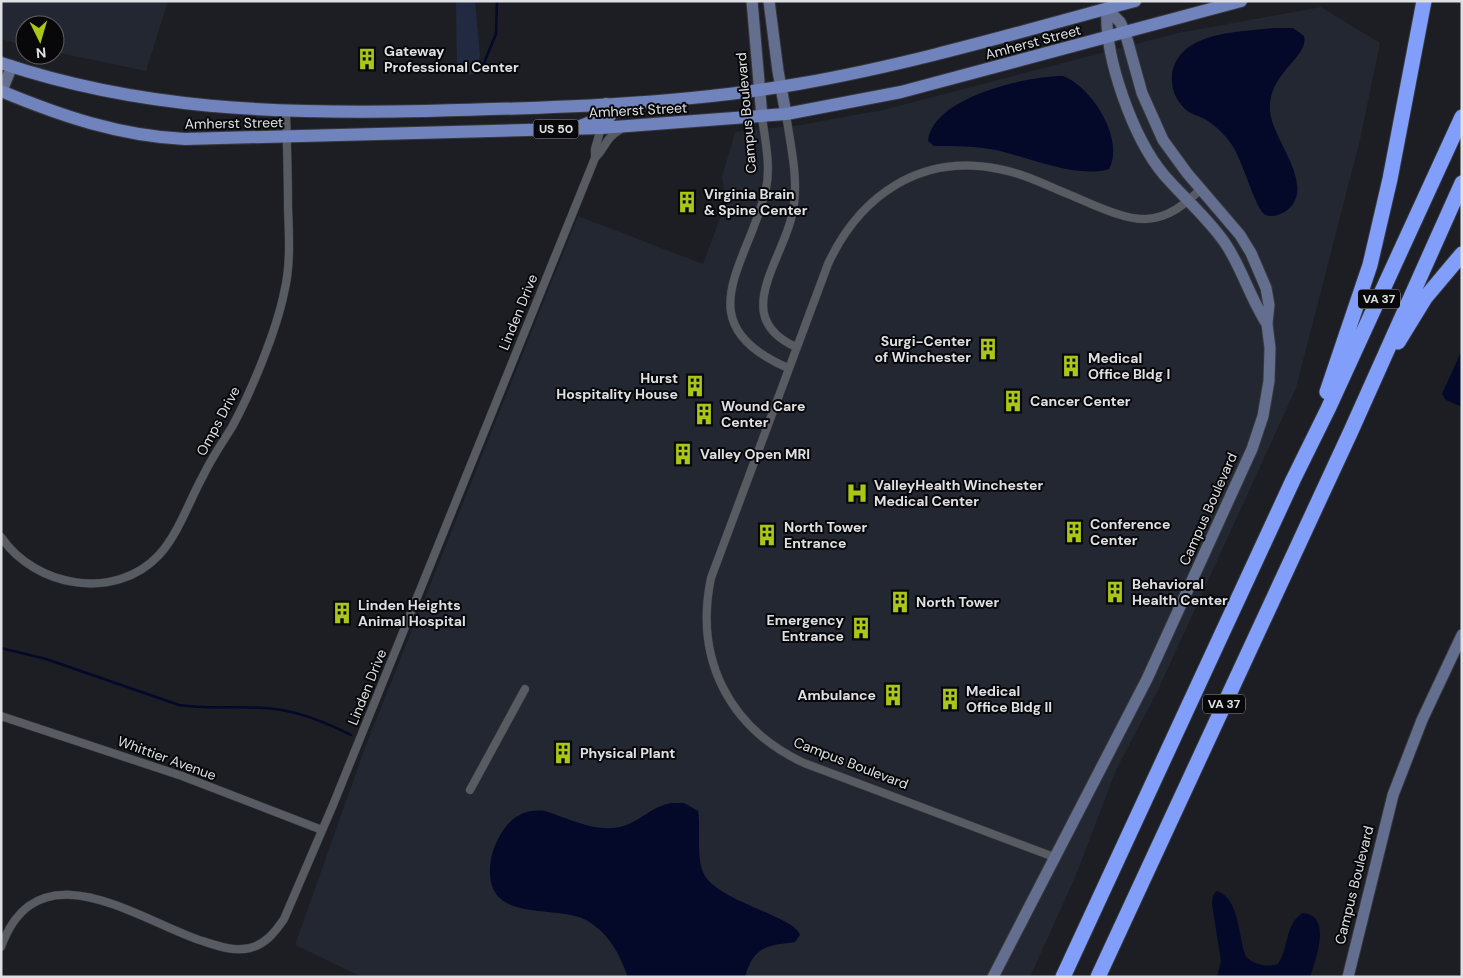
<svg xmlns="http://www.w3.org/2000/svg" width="1463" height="978" font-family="'DM Sans',sans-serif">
<rect width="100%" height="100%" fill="#1c1e24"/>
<path fill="#232732" d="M1,1H168L146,71L55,52V25H25V46L1,39Z
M1321,7L1380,43L1360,140L1296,388L1158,690L1116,770L1076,875L1030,977H362L295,945L366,745L578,216L703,264L723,210L725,196L722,177L735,132L800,125L883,110L1178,33Z"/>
<path fill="#222a41" d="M456,1H475L480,56L476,73L469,75L457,64Z"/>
<path fill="#040829" d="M1274,28H1293L1304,36C1310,57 1267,73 1270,111C1272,138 1310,178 1293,204C1288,212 1273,220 1264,214C1255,207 1242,159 1232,145C1226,136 1217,127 1208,121C1201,116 1191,115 1185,109C1175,99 1171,88 1172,75C1178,31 1240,32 1274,28Z
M1063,76C1092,87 1125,139 1109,169C1077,179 1028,157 996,150C976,146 954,146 934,146L928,141C932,97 1027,76 1063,76Z
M1462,350V407L1446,400L1442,394Z
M671,803H684L698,811C701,830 696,854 703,872C714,901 796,916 800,935L795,942C766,946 754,946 745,977H628C619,953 609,933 586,920C555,904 491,923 490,873C489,856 497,837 508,824C518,813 531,809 545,811C573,820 603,837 631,823C645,816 655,806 671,803Z
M1217,891C1240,899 1238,937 1246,957C1254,964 1267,968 1278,964C1289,948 1285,923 1303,913C1333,916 1315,961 1310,977H1217L1221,961L1212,904L1213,895Z"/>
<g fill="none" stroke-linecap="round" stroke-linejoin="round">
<path stroke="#040829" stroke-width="2.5" d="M484,63L496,34L497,1
M1,648L46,659L179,705C211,710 243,705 275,709C301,712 327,723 351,735"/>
<g stroke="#36383c" stroke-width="9">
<path id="street" d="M786,114C790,143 798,175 794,205C787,258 727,316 796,347
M762,117C765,140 771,166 766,189C749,264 684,323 788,368
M595,158V149L601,128
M1,537C35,587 115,602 159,555C179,533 189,501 203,476C211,459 222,443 232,427C251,392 276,332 284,293C291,265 289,236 288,207C288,176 287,144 286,113
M1,716L182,776L322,830
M470,790L525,689
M1054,857L804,763C729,728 694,659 711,578L828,264C860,195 921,153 999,169C1021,173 1042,183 1063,192C1086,201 1122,220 1146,219C1169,218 1185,204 1201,189
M1,947C37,847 134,917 199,940C216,945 232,952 250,948C266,944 275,932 284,919L333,805L595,158C607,146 604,139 621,129"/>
</g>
<g stroke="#36383c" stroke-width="13">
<path id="secondary" d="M752,1L762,117
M769,1L778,71L786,114
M1107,9C1104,57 1133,138 1164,175C1184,198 1208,218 1225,243C1242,268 1250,298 1267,324
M1,93L12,66
M993,977L1147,679L1252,449L1263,416L1269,381L1270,348L1267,324L1269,305L1266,288L1251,253L1240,235L1187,173L1163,140L1142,93L1125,32L1120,22L1107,9
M1348,977L1393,795L1422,720L1462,635"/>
</g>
<g stroke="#36383c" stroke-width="14">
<path id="primary" d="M1,63C141,110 278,114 424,111C548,108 675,105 798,84C913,64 1023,31 1135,1
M1,91C61,116 120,136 185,139L601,128L786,114L901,92L1241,1
M580,126L593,121L606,104
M601,128L612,113L630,108"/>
</g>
<g stroke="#36383c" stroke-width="17">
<path id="highway" d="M1398,342L1425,298L1462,254
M1327,392L1370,265L1390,179L1424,1
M1063,977L1293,480L1328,409L1462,117
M1098,977L1351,431L1462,183"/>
</g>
<use href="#street" stroke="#585b61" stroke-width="8"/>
<use href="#secondary" stroke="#646f8f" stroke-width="11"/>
<use href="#primary" stroke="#7183bd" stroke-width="12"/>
<use href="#highway" stroke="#819efb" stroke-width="15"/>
</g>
<defs>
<g id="building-bare" transform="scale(1.725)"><path d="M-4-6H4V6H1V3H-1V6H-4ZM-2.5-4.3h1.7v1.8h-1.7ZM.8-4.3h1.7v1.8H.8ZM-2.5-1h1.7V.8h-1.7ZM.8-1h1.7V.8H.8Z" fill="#aac717" stroke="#08080b" stroke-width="2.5" paint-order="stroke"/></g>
<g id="hospital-bare" transform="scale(1.725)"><path d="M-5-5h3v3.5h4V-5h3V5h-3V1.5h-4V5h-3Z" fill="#aac717" stroke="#08080b" stroke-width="2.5" paint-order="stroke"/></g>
</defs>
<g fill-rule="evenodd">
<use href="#building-bare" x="367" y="59"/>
<use href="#building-bare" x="687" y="202"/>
<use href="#building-bare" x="988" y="349"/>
<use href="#building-bare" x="1071" y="366"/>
<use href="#building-bare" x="695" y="386"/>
<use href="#building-bare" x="1013" y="401"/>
<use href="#building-bare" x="704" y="414"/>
<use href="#building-bare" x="683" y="454"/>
<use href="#hospital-bare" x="857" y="493"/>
<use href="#building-bare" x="1074" y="532"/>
<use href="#building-bare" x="767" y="535"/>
<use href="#building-bare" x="1115" y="592"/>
<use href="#building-bare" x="900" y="602"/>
<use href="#building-bare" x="342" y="613"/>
<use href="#building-bare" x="861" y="628"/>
<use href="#building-bare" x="893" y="695"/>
<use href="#building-bare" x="950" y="699"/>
<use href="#building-bare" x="563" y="753"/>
</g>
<g text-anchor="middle" stroke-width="4" stroke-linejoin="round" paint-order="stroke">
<g fill="#08080b" stroke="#9e9fa2" stroke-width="1">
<rect x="533.5" y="119.5" width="45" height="19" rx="4"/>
<rect x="1358" y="289.5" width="42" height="19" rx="4"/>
<rect x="1203" y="694.5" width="42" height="19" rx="4"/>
</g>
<g font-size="12" font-weight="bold" fill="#dee0e3">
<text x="556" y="133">US 50</text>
<text x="1379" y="303">VA 37</text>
<text x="1224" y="708">VA 37</text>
</g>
<g font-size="14" fill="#dee0e3" stroke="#08080b">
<text transform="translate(1033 42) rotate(-15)" y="5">Amherst Street</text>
<text transform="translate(638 110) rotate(-3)" y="5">Amherst Street</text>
<text transform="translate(746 113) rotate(-95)" y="5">Campus Boulevard</text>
<text transform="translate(234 123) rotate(-1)" y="5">Amherst Street</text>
<text transform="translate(518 312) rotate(-68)" y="5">Linden Drive</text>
<text transform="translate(218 421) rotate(-62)" y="5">Omps Drive</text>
<text transform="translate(1208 509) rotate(-66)" y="5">Campus Boulevard</text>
<text transform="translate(367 687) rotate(-68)" y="5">Linden Drive</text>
<text transform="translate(167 758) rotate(20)" y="5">Whittier Avenue</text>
<text transform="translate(851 763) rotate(21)" y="5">Campus Boulevard</text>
<text transform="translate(1354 885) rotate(-76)" y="5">Campus Boulevard</text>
</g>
<g font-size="14" font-weight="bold" fill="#dee0e3" stroke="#08080b" text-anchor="start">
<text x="384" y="56">Gateway<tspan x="384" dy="16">Professional Center</tspan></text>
<text x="704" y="199">Virginia Brain<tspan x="704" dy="16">&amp; Spine Center</tspan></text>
<text x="971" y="346" text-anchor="end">Surgi-Center<tspan x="971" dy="16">of Winchester</tspan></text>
<text x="1088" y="363">Medical<tspan x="1088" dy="16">Office Bldg I</tspan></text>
<text x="678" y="383" text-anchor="end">Hurst<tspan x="678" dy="16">Hospitality House</tspan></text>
<text x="1030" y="406">Cancer Center</text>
<text x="721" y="411">Wound Care<tspan x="721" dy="16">Center</tspan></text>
<text x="700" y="459">Valley Open MRI</text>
<text x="874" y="490">ValleyHealth Winchester<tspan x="874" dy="16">Medical Center</tspan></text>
<text x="1090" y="529">Conference<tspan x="1090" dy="16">Center</tspan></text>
<text x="784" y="532">North Tower<tspan x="784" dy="16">Entrance</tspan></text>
<text x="1132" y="589">Behavioral<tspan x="1132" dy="16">Health Center</tspan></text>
<text x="916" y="607">North Tower</text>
<text x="358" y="610">Linden Heights<tspan x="358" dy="16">Animal Hospital</tspan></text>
<text x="844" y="625" text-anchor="end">Emergency<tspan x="844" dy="16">Entrance</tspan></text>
<text x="966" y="696">Medical<tspan x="966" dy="16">Office Bldg II</tspan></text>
<text x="876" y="700" text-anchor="end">Ambulance</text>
<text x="580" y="758">Physical Plant</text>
</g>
</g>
<rect width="1463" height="978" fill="none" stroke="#dee0e3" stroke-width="5"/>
<g transform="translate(40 40) rotate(175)"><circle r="24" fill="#08080b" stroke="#5e5e61"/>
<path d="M0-4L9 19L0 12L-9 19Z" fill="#aac717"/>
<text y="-8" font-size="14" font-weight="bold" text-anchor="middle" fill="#dee0e3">N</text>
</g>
</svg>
